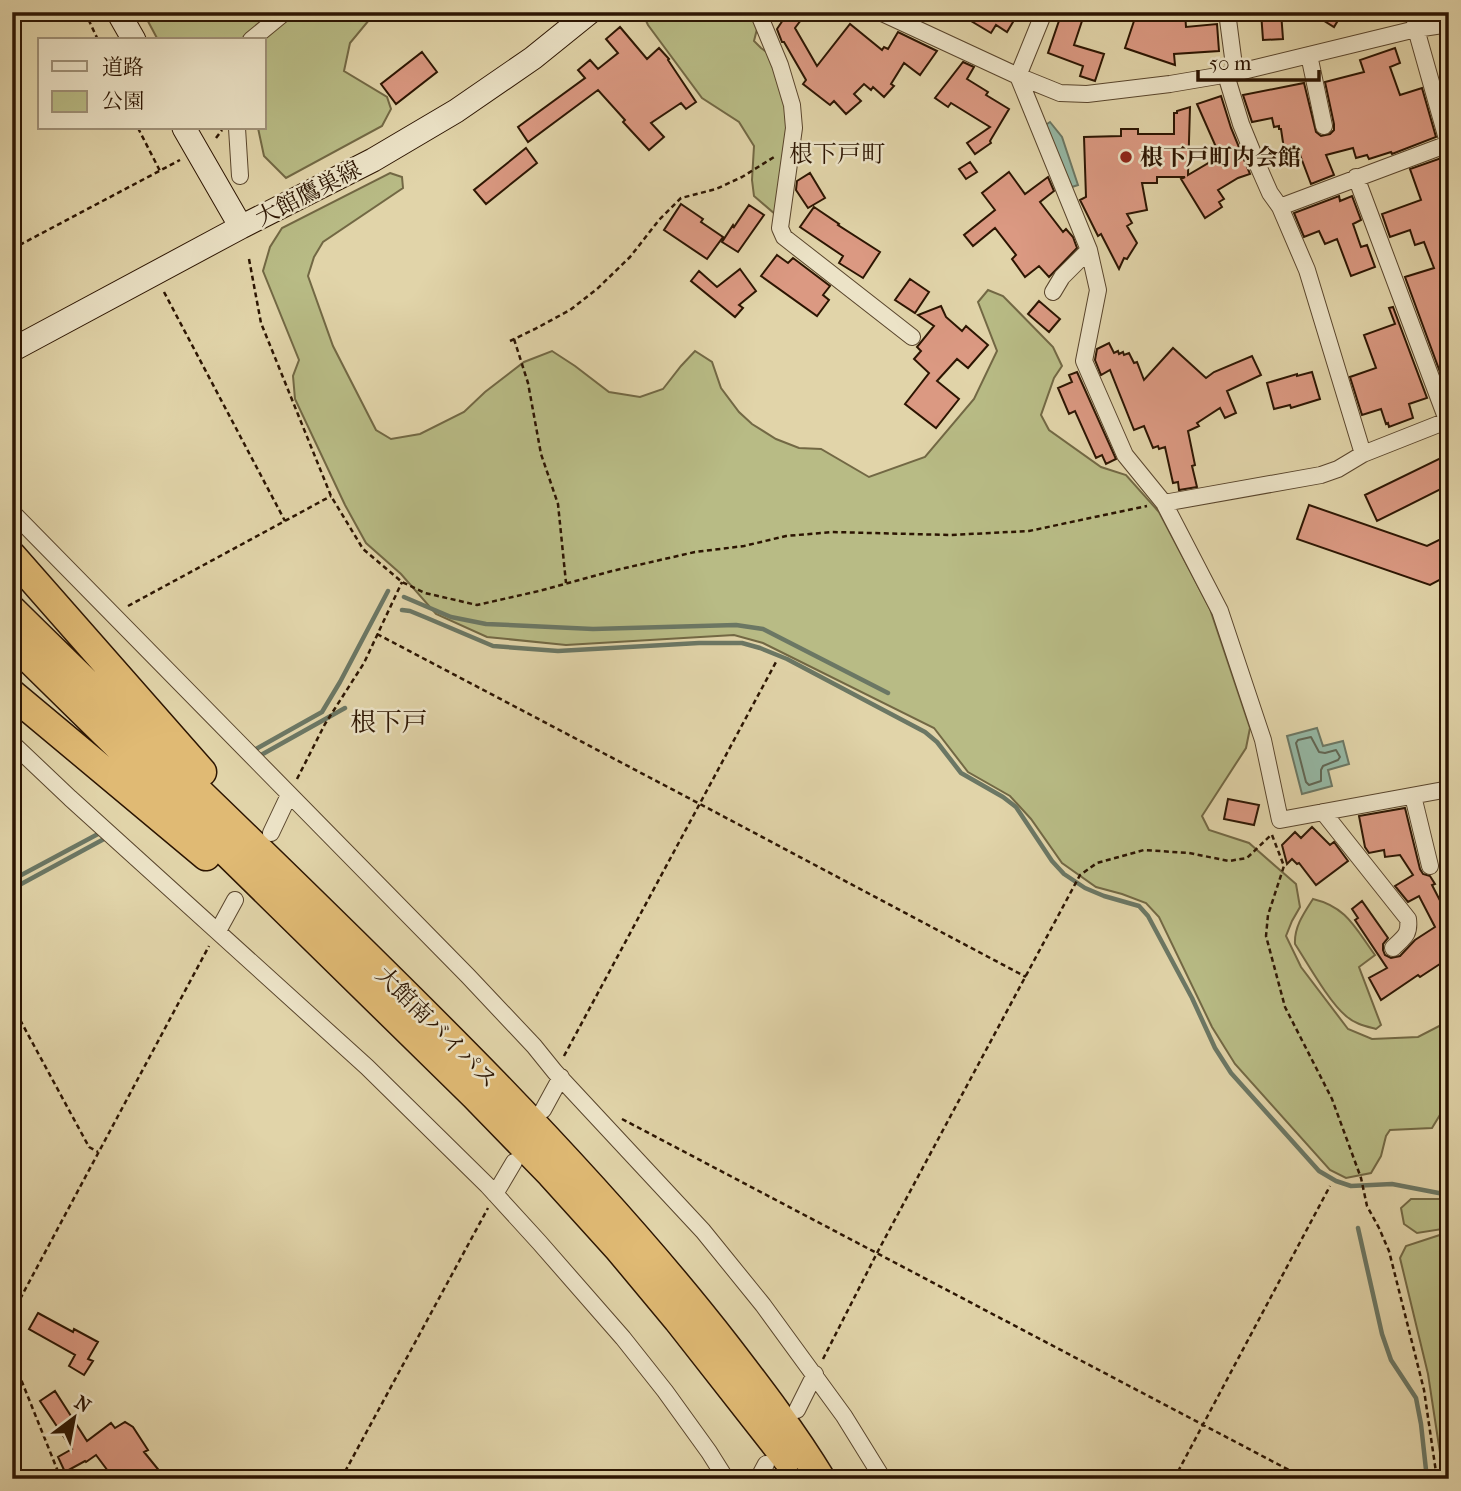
<svg xmlns="http://www.w3.org/2000/svg" width="1461" height="1491" font-family="'IM FELL French Canon','Noto Serif JP',serif">
<rect width="100%" height="100%" fill="#e1d4a9"/>
<filter id="stains"><feTurbulence type="fractalNoise" baseFrequency=".00286" numOctaves="4"/><feColorMatrix values="0 0 0 0 .2 0 0 0 0 .09 0 0 0 0 .02 0 0 0 .5 -.17"/></filter>
<radialGradient id="worn" r=".72"><stop offset=".6" stop-color="#630" stop-opacity="0"/><stop offset="1" stop-color="#630" stop-opacity=".3"/></radialGradient>
<path fill="#b8bb85" stroke="#726844" stroke-width="2" d="M143,12H383L369,20L350,43L344,71L387,97L391,109L382,126L286,178L264,156L258,128H264V40H158Z
M642,12H753L757,29L754,41L761,48L768,53L788,104L790,130L775,214L754,196L752,180L754,146L739,122L702,98L648,25Z
M390,173L402,177L403,188L323,242L314,257L308,276L333,346L376,430L391,439L420,434L464,412L485,392L524,362L552,351L575,366L609,392L640,397L663,389L681,366L695,351L712,362L721,388L739,412L752,424L776,439L799,448L821,449L869,477L925,457L974,399L997,351L978,302L988,290L1003,296L1053,347L1062,366L1054,378L1041,415L1049,430L1101,467L1126,475L1159,512L1210,609L1250,728L1246,748L1202,816L1209,830L1249,843L1296,884L1300,907L1292,921L1286,936L1301,967L1348,1029L1372,1039L1418,1037L1449,1021V1100L1432,1128L1390,1130L1386,1136L1381,1156L1371,1173L1346,1178L1330,1170L1235,1064L1212,1027L1159,917L1146,903L1122,894L1096,887L1062,863L1031,819L1010,796L968,772L934,728L763,643L734,635L566,645L487,637L436,614L401,574L366,543L345,505L295,399L293,376L299,360L263,271L270,247L282,228Z
M1313,899C1347,907 1355,928 1375,955L1359,967L1381,1025L1376,1029C1365,1026 1355,1024 1346,1016C1329,1002 1308,964 1295,944C1294,927 1304,913 1313,899Z
M1411,1199H1449V1228L1417,1233L1404,1224L1401,1208Z
M1449,1232V1479H1444L1428,1374L1400,1258L1406,1246Z"/>
<path fill="#95b8a5" stroke="#6b7764" stroke-width="2" d="M1050,122L1062,137L1078,185L1072,187L1044,126Z
M1317,728L1323,746L1343,741L1349,764L1328,770L1332,786L1302,794L1287,736Z"/>
<g fill="none" stroke-linecap="round" stroke-linejoin="round">
<path stroke="#606654" stroke-width="2" d="M1311,737L1319,752L1325,753L1336,750L1340,757L1338,760L1323,766L1321,770V781L1309,785L1306,782L1296,743L1298,740Z"/>
<path stroke="#6b7764" stroke-width="4.5" d="M404,597L451,617L486,624L593,629L736,625L763,629L888,693
M402,610L410,611L427,618L493,646L558,651L699,643H742L760,648L787,659L925,732L937,742L961,773L1003,797L1016,807L1052,861L1064,874L1085,888L1104,896L1139,906L1148,916L1192,998L1215,1048L1231,1073L1319,1171L1336,1181L1351,1186L1392,1184L1449,1195
M256,749L322,712L340,682L388,591
M261,755L345,708
M12,880L98,834
M12,889L104,839
M1358,1228L1382,1334L1391,1360L1416,1398L1421,1424L1427,1479"/>
</g>
<path fill="#db9982" stroke="#2c1502" stroke-width="2" d="M773,12H807L795,28L817,66L850,24L882,50L884,47L888,49L898,32L937,51L920,75L904,63L891,84L894,86L884,97L873,87L871,90L864,84L854,94L861,101L846,114L834,101L830,105L803,84L806,80L784,42H782L777,29L783,20Z
M956,12H1019L1007,32L996,25L991,33Z
M1062,12H1085L1074,45L1104,54L1095,81L1080,76L1083,66L1048,53Z
M1137,12L1161,20V12H1185L1186,27L1217,24L1219,51L1174,54L1175,65L1125,48Z
M1261,12H1281L1283,39L1263,40Z
M1310,12H1343L1334,27Z
M620,27L647,59L659,48L669,59L668,60L696,102L686,109L681,103L651,123L664,137L649,150L623,122L625,120L598,90L528,142L518,127L585,78L578,70L590,60L598,69L618,53L606,39Z
M1395,48L1400,63L1390,67L1400,95L1422,88L1436,137L1392,154L1391,152L1369,159L1367,155L1356,158L1353,148L1326,155L1334,175L1311,184L1297,147L1284,149L1281,129H1279V126L1274,127L1272,118L1252,122L1243,95L1304,83L1316,132L1321,136L1330,134L1334,130V124L1325,82L1364,72L1360,60Z
M422,52L437,72L396,104L381,84Z
M963,62L974,67L967,79L988,92L986,95L1009,109L990,141L991,143L975,154L967,143L990,127L951,103L948,107L935,98Z
M1221,96L1231,128L1250,174L1238,178L1218,190L1224,199L1219,202L1222,207L1205,218L1181,179L1185,177H1157V183H1142L1147,210L1127,214L1132,223L1127,226L1137,243L1127,259L1124,258L1119,269L1101,234L1098,236L1080,200L1086,197L1084,137L1121,136V129H1138V134H1174V113H1177V111L1190,107L1188,175L1220,156L1197,104Z
M526,148L537,163L486,204L474,190Z
M1447,156L1449,162V178L1441,180L1449,202V391H1447L1405,277L1434,268L1424,242L1415,245L1410,230L1390,237L1382,214L1421,200L1410,169Z
M970,162L977,172L966,179L959,169Z
M1009,172L1025,194L1048,177L1054,191L1040,202L1063,232L1066,229L1073,237L1077,248L1049,277L1039,266L1025,277L1012,259L1016,255L995,228L973,246L964,235L995,210L982,193Z
M810,173L825,198L808,208L796,190L797,181Z
M1339,196L1340,201L1352,196L1361,220L1353,224L1361,247L1367,245L1375,267L1351,276L1337,239L1325,244L1319,231L1304,237L1294,213Z
M681,204L703,219L701,222L723,237L707,259L664,230Z
M749,205L764,215L738,252L722,242L733,225L734,227Z
M814,207L839,224L838,225L880,252L863,278L839,263L843,256L800,227Z
M777,255L788,263L793,258L830,286L823,295L829,300L817,316L761,276Z
M740,269L756,291L739,305L743,308L735,317L691,281L699,271L717,287Z
M910,279L929,292L915,313L895,300Z
M1039,301L1060,319L1049,332L1028,314Z
M941,306L946,317L962,331L966,326L988,345L968,368L957,359L937,381L959,399L936,428L905,404L929,373L914,359L921,351L917,347L934,326L918,315Z
M1393,307L1427,398L1409,404L1413,418L1389,427L1388,423L1386,424L1381,409L1362,415L1350,377L1376,368L1364,335L1395,324L1389,308Z
M1109,343L1114,353L1118,351L1119,354L1123,352L1124,355L1129,353L1134,363L1137,362L1144,380L1173,348L1206,378L1214,372L1252,356L1261,375L1227,391L1236,413L1225,418L1220,408L1197,423L1199,426L1188,431L1195,465L1192,466L1197,487L1179,490L1178,482L1173,483L1165,447L1159,449L1158,446L1153,448L1144,426L1134,430L1110,370L1101,375L1095,360L1097,349Z
M1077,372L1116,459L1106,464L1102,455L1096,458L1075,411L1069,414L1058,388L1072,382L1069,375Z
M1312,372L1320,399L1291,408L1290,405L1274,409L1267,383L1297,374V376Z
M1449,454V485L1377,521L1365,495Z
M1309,505L1427,546L1449,535V575L1430,585L1297,539Z
M1228,799L1259,805L1254,825L1224,819Z
M1405,808L1420,869L1423,874L1430,876L1435,884L1432,885L1449,918V958L1420,977L1418,975L1381,1000L1369,978L1387,968L1355,920L1358,918L1352,909L1362,901L1388,938L1383,944V950L1385,955L1391,958L1400,956L1415,940L1435,927L1419,896L1408,902L1395,886L1413,875L1400,855L1385,857L1384,850L1369,853L1365,847L1359,816Z
M1312,827L1330,845L1334,842L1348,861L1316,885L1299,863L1297,864L1292,859L1287,864L1282,845L1295,832L1301,838Z
M38,1313L73,1332L74,1329L98,1342L88,1359L93,1361L84,1375L69,1366L75,1355L29,1329Z
M55,1391L87,1441L111,1423L115,1428L125,1422L133,1427L148,1450L144,1452L166,1479H114L96,1455L86,1462L85,1461L65,1472L58,1457L72,1449L40,1401Z"/>
<g fill="none" stroke-linecap="round" stroke-linejoin="round">
<g stroke="#59452c" stroke-width="18">
<path id="street" d="M758,12L780,65L792,105L794,128L780,228L784,237L912,337
M880,12L1018,76L1060,93L1087,94L1170,84L1235,73L1416,29L1449,24
M1044,12L1018,76L1089,250L1098,290L1084,361L1125,455L1164,503L1220,611L1263,740L1280,820L1449,789
M1227,12L1235,73
M1414,12L1416,29L1449,146
M251,40L285,12
M1309,55L1324,126
M1226,75L1241,124L1259,168L1270,193L1280,207L1307,270L1363,454
M237,128L240,176
M1356,177L1447,420
M1280,207L1448,144
M1053,292L1062,277L1089,250
M1164,503L1321,475L1338,469L1363,454L1449,420
M12,512L468,976L534,1046L555,1072L703,1231L763,1305L844,1416L883,1479
M12,743L70,798L367,1067L487,1185L539,1242L623,1338L665,1391L709,1452L726,1479
M1413,796L1430,866
M1323,812L1408,919C1410,935 1404,937 1393,948
M271,833L289,795
M218,931L235,900
M543,1110L561,1077
M495,1194L514,1162
M797,1410L815,1374
M758,1479L766,1464"/>
</g>
<g stroke="#2c1502" stroke-width="25">
<path id="secondary" d="M118,12L134,40
M184,128L241,227
M12,350L241,227L373,160L456,111L533,58L590,12"/>
</g>
<g stroke="#2c1502" stroke-width="31">
<path id="highway" d="M12,556L202,772
M12,610C172,768 337,922 494,1083C576,1168 655,1254 727,1347C760,1390 793,1433 821,1479
M12,642L474,1095L551,1174L618,1248L678,1320L787,1459
M12,694L206,856"/>
</g>
<path stroke="#2c1502" stroke-width="2.5" stroke-dasharray="5 3.5" stroke-linecap="butt" d="M85,12L98,40
M138,128L160,171
M216,138L222,130
M12,249L180,160
M249,259L261,323L331,496L363,549L402,582L425,593L477,605L539,591L612,571L695,552L744,546L786,536L832,532L951,535L1029,531L1147,506
M164,292L285,521
M514,339L528,383L541,454L558,504L566,583
M510,341L535,329L570,310L597,289L630,257L659,220L681,198L716,189L742,177L774,157
M128,606L331,496
M377,634L700,804L1026,977
M297,779L325,724L364,663L402,582
M1272,835L1284,866L1268,915L1266,936L1285,1007L1332,1099L1361,1178L1367,1206L1379,1228L1389,1251L1424,1390L1437,1479
M12,1005L89,1147L98,1152
M564,1056L776,662
M622,1119L1306,1479
M12,1314L209,946
M12,1357L61,1479
M823,1359L877,1253L1080,875L1097,863L1144,850L1189,853L1229,861L1247,858L1272,834
M341,1479L488,1208
M1174,1479L1330,1186"/>
<use href="#street" stroke="#ece3c7" stroke-width="16"/>
<use href="#secondary" stroke="#ece3c7" stroke-width="23"/>
<use href="#highway" stroke="#e0ba74" stroke-width="28"/>
</g>
<circle fill="#8f2418" stroke="#ece3c7" stroke-width="2.5" cx="1126" cy="157" r="7"/>
<g text-anchor="middle" stroke-width="5" stroke-linejoin="round" paint-order="stroke">
<g font-size="23" font-weight="bold" fill="#2c1502" stroke="#ece3c7" text-anchor="start">
<text x="1140" y="165">根下戸町内会館</text>
</g>
<g font-size="23" fill="#2c1502" stroke="#ece3c7">
<text transform="translate(308 193) rotate(-27)" y="8">大館鷹巣線</text>
<text transform="translate(437 1027) rotate(45)" y="8">大館南バイパス</text>
</g>
<g font-size="24" fill="#2c1502" stroke="#ece3c7">
<text x="837" y="162">根下戸町</text>
</g>
<g font-size="26" fill="#2c1502" stroke="#ece3c7">
<text x="389" y="731">根下戸</text>
</g>
</g>
<rect width="1461" height="1491" fill="none" stroke="#e1d4a9" stroke-width="42"/>
<rect x="14" y="14" width="1433" height="1463" fill="none" stroke="#2c1502" stroke-width="3.5"/>
<rect x="21" y="21" width="1419" height="1449" fill="none" stroke="#2c1502" stroke-width="2"/>
<rect x="38" y="38" width="228" height="91" fill="#ece3c7" stroke="#9f9178" stroke-width="2"/>
<rect x="52" y="61" width="35" height="10" fill="#ece3c7" stroke="#9f9178" stroke-width="2"/>
<text x="102" y="74" font-size="21" fill="#2c1502">道路</text>
<rect x="52" y="91" width="35" height="21" fill="#b8bb85" stroke="#9f9178" stroke-width="2"/>
<text x="102" y="108" font-size="21" fill="#2c1502">公園</text>
<g transform="translate(74 1418) rotate(32)" stroke="#ece3c7" stroke-width="5" paint-order="stroke">
<path d="M0-5L12 26L0 18L-12 26Z" fill="#2c1502"/>
<text y="-10" font-size="19" font-weight="bold" text-anchor="middle" fill="#2c1502">N</text>
</g>
<path d="M1198 70v10h121v-10" fill="none" stroke="#2c1502" stroke-width="3.5"/>
<text x="1209" y="70" font-size="21" fill="#2c1502" stroke="#ece3c7" stroke-width="5" paint-order="stroke">50 m</text>
<rect width="100%" height="100%" filter="url(#stains)"/>
<rect width="100%" height="100%" fill="url(#worn)"/>
</svg>
